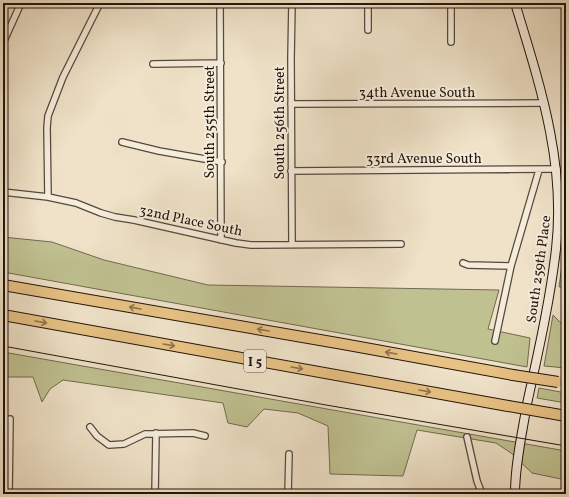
<svg xmlns="http://www.w3.org/2000/svg" width="569" height="497" font-family="Vollkorn,serif">
<rect width="100%" height="100%" fill="#efe2c8"/>
<filter id="stains"><feTurbulence type="fractalNoise" baseFrequency=".005" numOctaves="4"/><feColorMatrix values="0 0 0 0 .2 0 0 0 0 .09 0 0 0 0 .02 0 0 0 .5 -.17"/></filter>
<radialGradient id="worn" r=".72"><stop offset=".6" stop-color="#630" stop-opacity="0"/><stop offset="1" stop-color="#630" stop-opacity=".3"/></radialGradient>
<path fill="#c0c191" stroke="#716a4f" d="M3,237L52,242L104,260L208,285L499,290L488,329L530,338L527,367L3,272Z
M565,242L566,287H559Z
M553,315L566,328V368L544,366Z
M3,352L566,451V480L532,473L511,453L496,443L417,430L403,476L330,474L328,426L298,413L264,409L247,427L228,423L223,403L63,380L50,389L42,402L33,377H3Z
M539,388L566,393V403L537,398Z"/>
<g fill="none" stroke-linecap="round" stroke-linejoin="round">
<g stroke="#55483c" stroke-width="8">
<path id="street" d="M220,3L221,240
M292,3L291,58L292,244
M368,3V30
M451,3V42
M3,43L21,3
M153,64L221,63
M291,104L543,103
M122,142L159,151L222,162
M291,171L557,169
M3,192L48,197L76,203L101,213L115,217L134,220L236,243L251,245L401,244
M48,197L47,128L48,116L63,77L100,3
M463,263L468,265L511,266
M495,341L511,266L539,170
M90,427L97,436L109,445L124,444L145,434L193,433L205,436
M467,437L477,481L482,494
M9,494L10,419
M155,494L156,433
M288,494L289,454"/>
</g>
<g stroke="#22140d" stroke-width="10">
<path id="secondary" d="M515,494C515,464 522,434 527,404C538,353 550,301 556,249C566,163 540,85 515,3"/>
</g>
<g stroke="#22140d" stroke-width="12">
<path id="highway" d="M3,285L343,344L513,375
M3,315L508,406
M549,413L566,416"/>
</g>
<use href="#street" stroke="#f5ecdb" stroke-width="5.5"/>
<use href="#secondary" stroke="#f5ecdb" stroke-width="8"/>
<use href="#highway" stroke="#e8c184" stroke-width="10"/>
<path stroke="#22140d" stroke-width="1" d="M3,346L326,405L566,446"/>
<g stroke="#22140d" stroke-width="12" stroke-linecap="butt">
<path id="highway-bridge" d="M513,375L558,382
M508,406L549,413"/>
</g>
<use href="#highway-bridge" stroke="#e8c184" stroke-width="10"/>
</g>
<defs><path id="oneway-shaft" d="M-6 0H5M1.5-3L5.5 0L1.5 3" fill="none" stroke-width="1.6" stroke-linecap="round" stroke-linejoin="round"/></defs>
<g stroke="#8f734e">
<use href="#oneway-shaft" transform="translate(135 308) rotate(-170)"/>
<use href="#oneway-shaft" transform="translate(41 322) rotate(10)"/>
<use href="#oneway-shaft" transform="translate(263 330) rotate(-170)"/>
<use href="#oneway-shaft" transform="translate(169 345) rotate(10)"/>
<use href="#oneway-shaft" transform="translate(391 353) rotate(-170)"/>
<use href="#oneway-shaft" transform="translate(297 368) rotate(10)"/>
<use href="#oneway-shaft" transform="translate(425 391) rotate(10)"/>
</g>
<g text-anchor="middle" stroke-width="4" stroke-linejoin="round" paint-order="stroke">
<rect fill="#f5ecdb" stroke="#61554b" stroke-width="1" x="244" y="350" width="22" height="22" rx="3"/>
<g font-size="13" font-weight="bold" fill="#22140d">
<text x="255" y="366">I 5</text>
</g>
<g font-size="14" fill="#22140d" stroke="#f5ecdb">
<text x="417" y="97">34th Avenue South</text>
<text transform="translate(209 122) rotate(-90)" y="5">South 255th Street</text>
<text transform="translate(279 123) rotate(-90)" y="5">South 256th Street</text>
<text x="424" y="163">33rd Avenue South</text>
<text transform="translate(191 220) rotate(12)" y="5">32nd Place South</text>
<text transform="translate(538 269) rotate(-82)" y="5">South 259th Place</text>
</g>
</g>
<rect width="569" height="497" fill="none" stroke="#efe2c8" stroke-width="16"/>
<rect x="4" y="4" width="561" height="489" fill="none" stroke="#22140d" stroke-width="2"/>
<rect x="8" y="8" width="553" height="481" fill="none" stroke="#22140d"/>
<rect width="100%" height="100%" filter="url(#stains)"/>
<rect width="100%" height="100%" fill="url(#worn)"/>
</svg>
